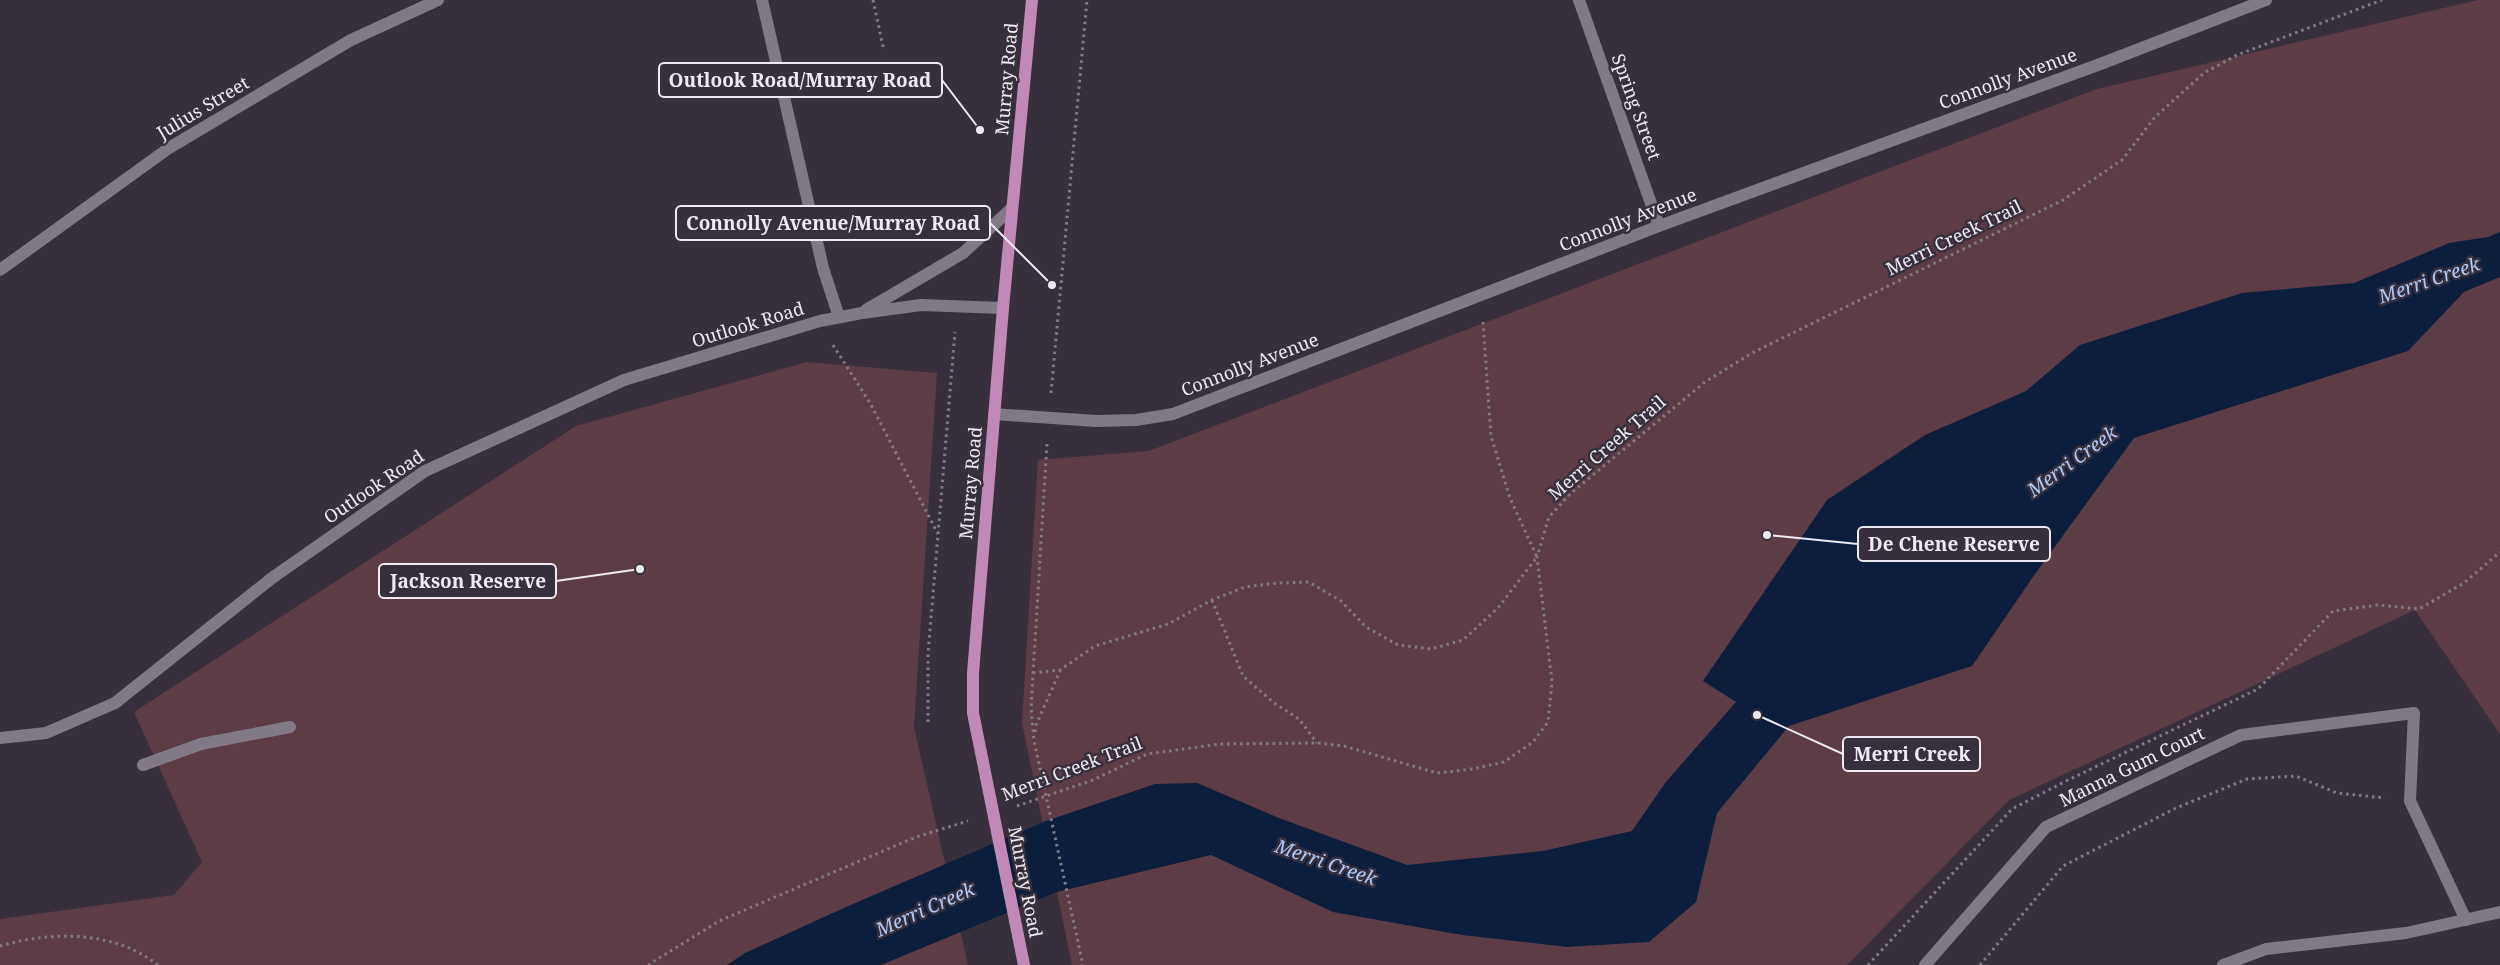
<svg xmlns="http://www.w3.org/2000/svg" width="2500" height="965" font-family="'Noto Serif',serif">
<rect width="100%" height="100%" fill="#37303c"/>
<path fill="#5d3d45" d="M2478,0H2500V734L2415,610L2009,800L1847,965H1072L1022,723L1038,460L1149,451L2097,89Z
M807,362L937,373L914,727L968,965H0V919L174,895L202,862L134,712L576,426Z"/>
<path fill="#0c1e3c" d="M2500,232V277L2464,292L2408,351L2134,438L2035,574L1972,666L1789,726L1717,813L1696,902L1649,942L1567,947L1462,935L1333,912L1211,855L1057,892L881,965H727L745,953L846,907L1043,822L1155,784L1197,783L1279,818L1407,865L1543,851L1632,831L1665,783L1736,702L1703,681L1827,500L1925,435L2026,391L2080,345L2242,293L2354,283L2449,243L2488,237Z"/>
<g fill="none" stroke-linecap="round" stroke-linejoin="round">
<path stroke="#817b85" stroke-width="3" stroke-dasharray="2.5 4" stroke-linecap="butt" d="M873,0L884,51
M833,345L870,403L938,534
M1051,393L1087,0
M1047,444L1031,707L1034,741L1083,965
M1212,600L1243,676L1274,703L1299,719L1317,743
M1033,673L1060,670L1095,646L1168,624L1212,600L1245,587L1277,583L1309,582L1341,601L1366,627L1398,645L1431,649L1463,640L1498,608L1537,557L1510,498L1491,436L1483,322
M928,722V654L955,332
M1035,732L1036,725L1060,671
M1017,806L1093,780L1147,754L1220,744L1318,743L1344,746L1437,773L1473,769L1504,762L1533,742L1548,722L1552,682L1537,557L1549,517L1570,494L1705,382L1752,353L2063,200L2122,160L2155,117L2204,73L2237,55L2382,0
M0,946C52,931 113,930 158,965
M648,965L719,921L916,837L968,821
M1868,965L2012,809L2066,781L2258,689L2333,611L2378,605L2419,609L2464,583L2500,552
M1980,965L2063,866L2176,808L2247,779L2296,776L2337,793L2385,798"/>
<path stroke="#817986" stroke-width="12" d="M762,0L823,268L839,317
M1579,0L1659,226
M0,270L169,148L351,40L438,0
M866,310L963,253L1012,208
M994,414L1096,421L1136,420L1173,414L1659,226L2103,63L2266,0
M0,738L46,733L115,703L272,578L425,471L624,380L820,321L862,313L921,305L1003,308
M143,765L201,744L290,727
M1925,965L2046,827L2241,735L2414,713L2410,801L2466,920
M2223,965L2266,949L2406,933L2500,912"/>
<path stroke="#c289b6" stroke-width="12" d="M1024,965L973,713V673L1003,308L1032,0"/>
</g>
<g text-anchor="middle" stroke-width="5" stroke-linejoin="round" paint-order="stroke">
<g font-size="18" fill="#eeeaf1" stroke="#37303c">
<text transform="translate(1007 79) rotate(-85)" y="6">Murray Road</text>
<text transform="translate(2008 79) rotate(-20)" y="6">Connolly Avenue</text>
<text transform="translate(1636 107) rotate(70)" y="6">Spring Street</text>
<text transform="translate(203 108) rotate(-31)" y="6">Julius Street</text>
<text transform="translate(1628 220) rotate(-21)" y="6">Connolly Avenue</text>
<text transform="translate(1954 238) rotate(-26)" y="6">Merri Creek Trail</text>
<text transform="translate(748 325) rotate(-17)" y="6">Outlook Road</text>
<text transform="translate(1250 365) rotate(-21)" y="6">Connolly Avenue</text>
<text transform="translate(1607 448) rotate(-41)" y="6">Merri Creek Trail</text>
<text transform="translate(971 483) rotate(-85)" y="6">Murray Road</text>
<text transform="translate(374 487) rotate(-34)" y="6">Outlook Road</text>
<text transform="translate(2132 767) rotate(-26)" y="6">Manna Gum Court</text>
<text transform="translate(1072 769) rotate(-21)" y="6">Merri Creek Trail</text>
<text transform="translate(1025 882) rotate(79)" y="6">Murray Road</text>
</g>
<g font-size="19" font-style="italic" fill="#adcafa" stroke="#37303c">
<text transform="translate(2429 280) rotate(-19)" y="7">Merri Creek</text>
<text transform="translate(2072 461) rotate(-36)" y="7">Merri Creek</text>
<text transform="translate(1326 862) rotate(19)" y="7">Merri Creek</text>
<text transform="translate(925 909) rotate(-24)" y="7">Merri Creek</text>
</g>
</g>
<path fill="none" stroke="#eeeaf1" stroke-width="2" d="M980 130L942 80M1052 285L990 223M1767 535L1858 544M640 569L556 581M1757 715L1843 754"/>
<g fill="#eeeaf1" stroke="#37303c" stroke-width="2">
<circle cx="980" cy="130" r="5"/>
<circle cx="1052" cy="285" r="5"/>
<circle cx="1767" cy="535" r="5"/>
<circle cx="640" cy="569" r="5"/>
<circle cx="1757" cy="715" r="5"/>
</g>
<g fill="#37303c" stroke="#eeeaf1" stroke-width="2">
<rect x="659" y="63" width="283" height="34" rx="5"/>
<rect x="676" y="206" width="314" height="34" rx="5"/>
<rect x="1858" y="527" width="192" height="34" rx="5"/>
<rect x="379" y="564" width="177" height="34" rx="5"/>
<rect x="1843" y="737" width="137" height="34" rx="5"/>
</g>
<g font-size="19" text-anchor="middle" font-weight="bold" fill="#eeeaf1">
<text x="800" y="87">Outlook Road/Murray Road</text>
<text x="833" y="230">Connolly Avenue/Murray Road</text>
<text x="1954" y="551">De Chene Reserve</text>
<text x="468" y="588">Jackson Reserve</text>
<text x="1912" y="761">Merri Creek</text>
</g>
</svg>
